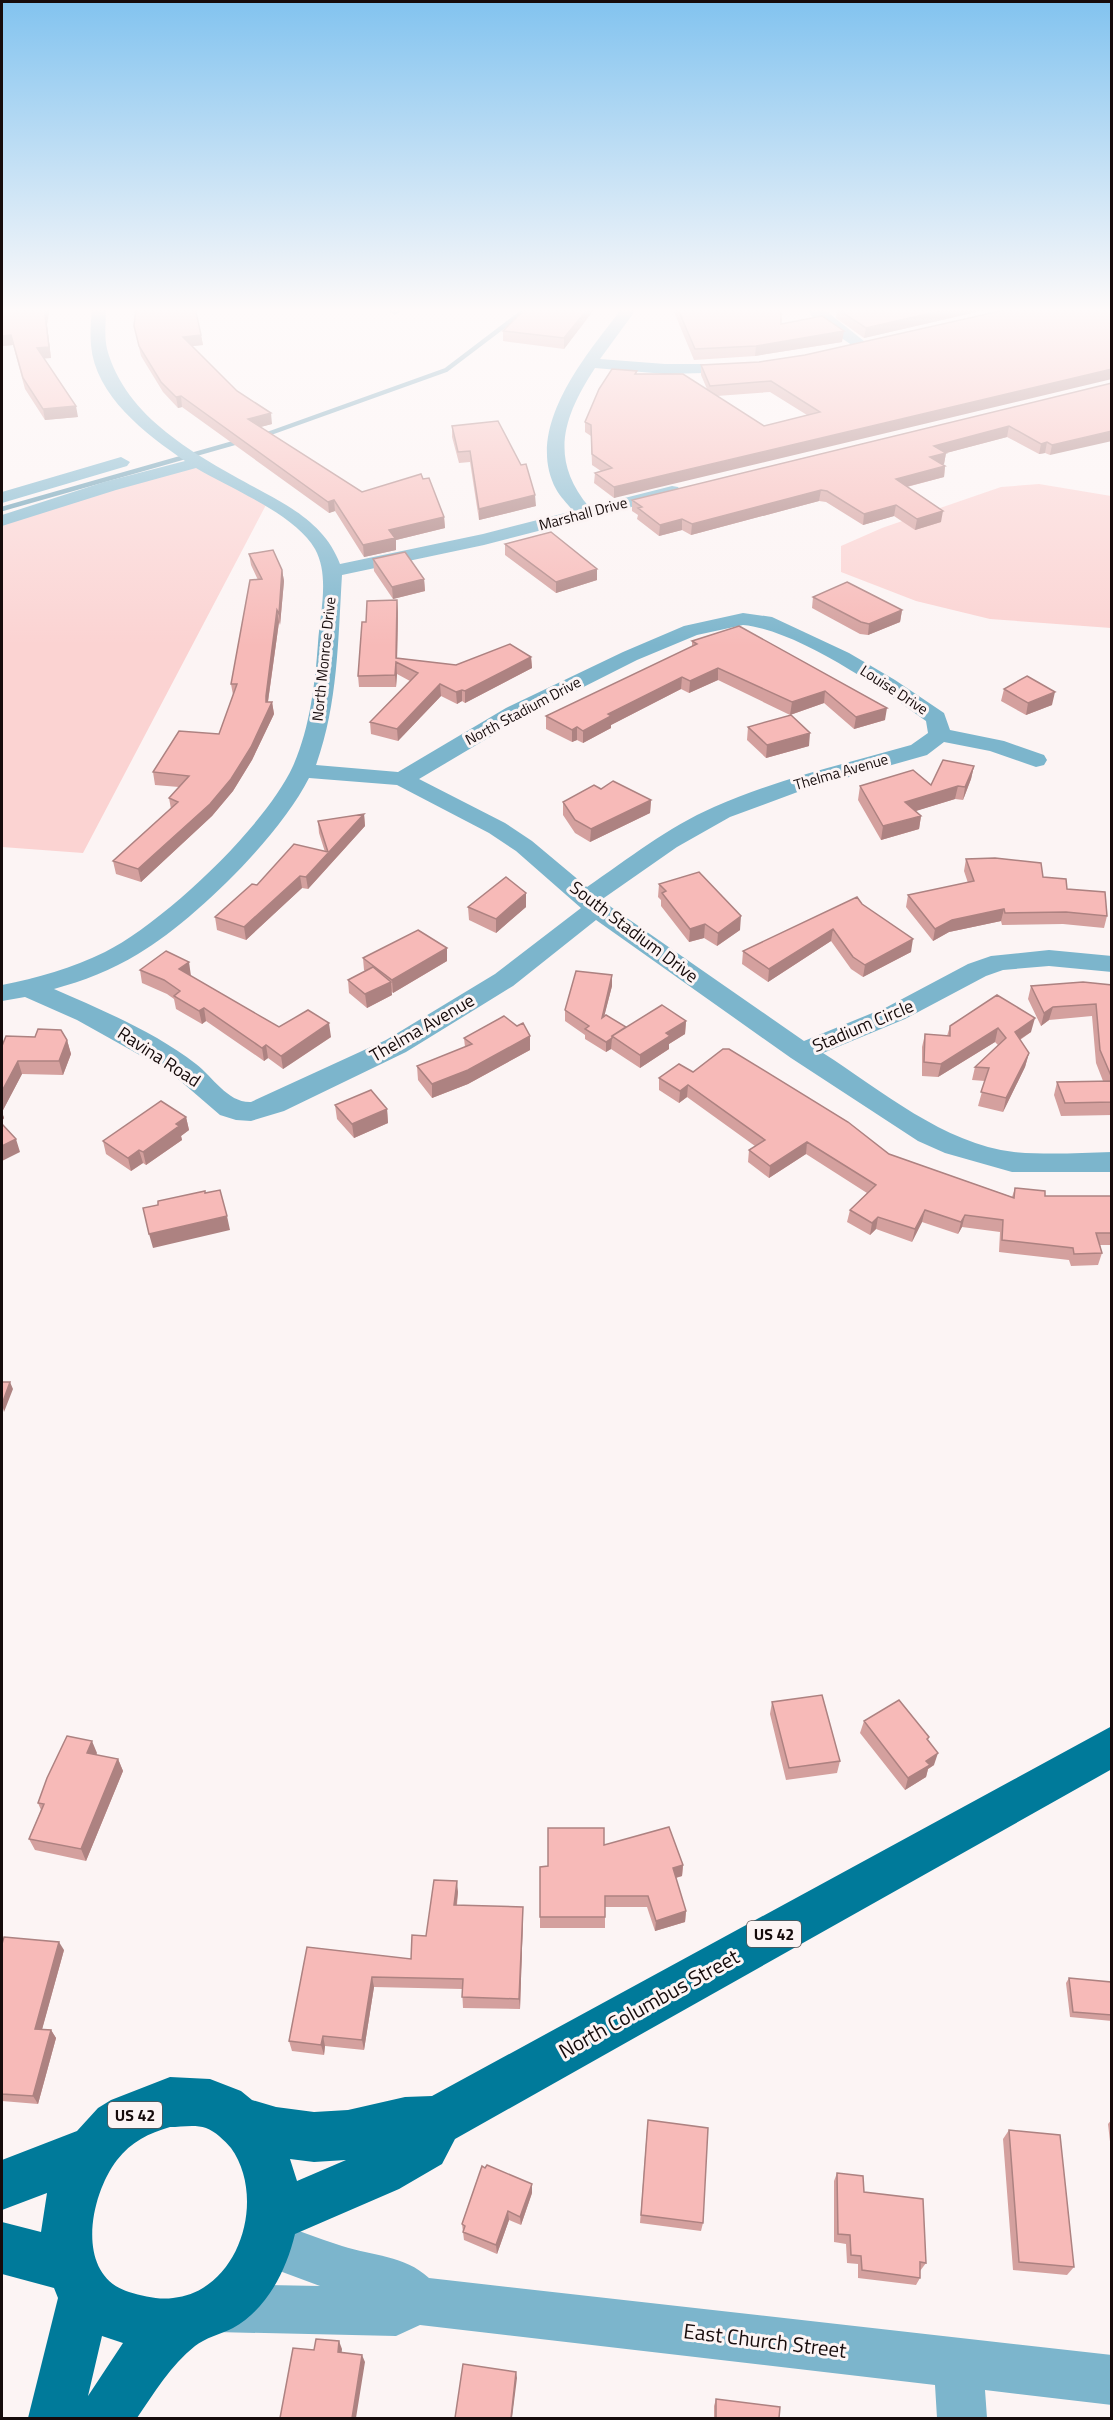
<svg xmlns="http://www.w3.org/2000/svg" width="1113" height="2420" font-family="'Titillium Web',sans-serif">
<rect width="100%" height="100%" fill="#fcf4f4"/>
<path fill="#fbd3d2" d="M199,462L267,503L83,853L2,847V525Z
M1039,484L1111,496V628L990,619L916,601L841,572V546L882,528L1001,487Z"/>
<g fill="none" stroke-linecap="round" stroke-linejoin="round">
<path stroke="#679cb2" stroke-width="4.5" d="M262,436L446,370L529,307
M2,509L241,441"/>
<path fill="#7cb5cc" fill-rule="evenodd" d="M92,307H106C106,320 104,336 107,349C127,422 204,459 265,493C297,510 327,529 340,564L483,534L573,511C568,504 560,497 556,489C523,427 588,353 623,307H638L600,359L665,364H748L750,367L742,372L665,374L595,368C563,417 549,459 589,507L672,486L678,487L681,491L678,495L484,545L342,575C338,640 338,704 316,765L398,772L506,708L623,652L684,626L743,613L772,617L849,653L895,680L944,713L950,730L1004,741L1044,755L1047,760L1044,765L1036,767L990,751L944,742L927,755L803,790L730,817L677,847L601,900L804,1041L887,1007L968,964L991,956L1049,950L1112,956V972L1049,966L1003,970L986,976L905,1019L823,1053C881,1090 944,1144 1014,1152C1047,1155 1079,1153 1112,1152V1172H1012L945,1153L918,1141L791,1058L596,920L513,986L406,1052L284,1111L251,1121L236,1120L220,1115L170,1072L77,1020L25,997L2,1001V985C37,978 72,968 105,952C164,922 265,827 293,766C310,728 315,684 318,643C320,613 330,576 315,549C295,514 231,489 196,468L116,490L2,526V515L104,482L185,461C146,434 95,396 91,345C90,332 91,320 92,307ZM743,625C797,630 882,689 926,721L928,733L911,745C845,764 777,779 714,807C668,827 628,859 587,887L532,841L505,823L419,779L522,718L637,660L697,635ZM309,778L397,785L489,833L516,851L581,908L495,974L386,1040L251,1102C228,1103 213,1077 196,1064C155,1032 102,1010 54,989C83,981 112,970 138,954C195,920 279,837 309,778Z
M390,307H408L395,315L388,311Z
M806,307H821L869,345L861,350L856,348L814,319Z
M121,457L130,462L127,466L2,503V492Z
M267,2219C292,2228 317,2238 342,2246C373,2256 404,2255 429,2278L1112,2355V2405L985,2390L987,2418H937L935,2385L420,2325L396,2336L216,2332L199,2325L192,2308L199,2291L216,2284L320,2286L250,2260L243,2243L250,2226Z"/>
<path fill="#007a9a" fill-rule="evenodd" d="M1112,1726V1769L455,2139L442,2164L399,2189L295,2234C286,2271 267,2309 233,2328C221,2334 205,2338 195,2346C171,2365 154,2393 137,2418H28L58,2298L54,2288L2,2274V2222L41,2232L47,2193L2,2210V2160L77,2131L98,2108L111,2100L170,2077L210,2079L241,2091L252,2100L276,2107L314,2112L348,2110L405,2097L432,2096ZM170,2127C181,2127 195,2124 206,2128C215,2131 225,2141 231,2148C267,2198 240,2291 173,2298C158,2300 143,2296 129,2292C74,2275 90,2195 117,2160C131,2142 149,2133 170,2127ZM290,2159L314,2162L346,2160L297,2181ZM102,2336L123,2343L88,2396Z"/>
</g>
<path fill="#d4a09e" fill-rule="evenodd" d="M2,307L47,325L51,358H44L78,417L45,420L25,389L13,345L2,346Z
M527,307H596L564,349L503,341V331Z
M672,307H781V324L842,342L755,356L694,360Z
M998,307L864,338L836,318L837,309Z
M1112,307L614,498L594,483L595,473L601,471L592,465L591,436L585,432V422L637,374L707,389L701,375V365L759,362ZM770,392L807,415L764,426L717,396Z
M134,326L201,335L203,345L192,346L237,391L272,424L260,427L362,492L423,479L444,517L445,528L396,540V550L364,557L335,511L329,513L182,407L178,408L163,392L141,356Z
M1112,383L1050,455L1045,453L1039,454L1007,437L946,453L944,464H942L945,466L944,477L907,487L941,522L915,530L894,516L863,525L826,502L819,501L691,535L682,530L659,536L637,519L638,515L632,511V500Z
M452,426L536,506L479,520L470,462L459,463L452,437Z
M505,544L597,580L556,593L505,555Z
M249,554L282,570L284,581L280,625L279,622L268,702H272L274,714L252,760L233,791L212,816L141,882L116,874L113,861L171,809L169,798L179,787L155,785L153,772L219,734L233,695L231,684L258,580L251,565Z
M373,559L424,579L425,591L393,599L374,571Z
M813,597L902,610L900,622L868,635L860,634L812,608Z
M397,600L398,612L397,658L456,665L531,657L532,668L465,703L462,701L457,704L441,696L398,741L371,734L370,722L410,681L397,674L396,687H359L358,676L366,622Z
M739,626L885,720L854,729L824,703L790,715L718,680L689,693L681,689L611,725V728L583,743L577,740L572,742L546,729V716L692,647V641Z
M1004,689L1052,705L1026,715L1001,701Z
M748,727L809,746L766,758L747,740Z
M974,766L971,779L963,800L955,799L915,811L921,816L919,829L881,840L858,800L860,786L931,785Z
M601,789L651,800L650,813L590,842L575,833L563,815V802Z
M364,814L365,826L308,889L302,888L246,940L217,930L215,917L257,885L325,852L319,833L318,821Z
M966,859L1043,877L1067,889L1107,916L1104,928L1063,924L1002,925L1001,921L949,932L933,941L906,907L908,895L968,883L964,871Z
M659,884L740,930L717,946L704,938L689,942L661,906V900L658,897Z
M526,893V907L496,933L469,920L468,907Z
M862,904L911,952L863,977L851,969L831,941L768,982L742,964L743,951Z
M363,958L447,961L393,993L391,991L392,995L367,1008L349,993L348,980L365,971L364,970Z
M140,970L191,976L279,1027L331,1037L283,1069L268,1058L264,1061L206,1021L202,1024L176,1009L174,999L167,994L142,983Z
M612,975V986L604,1016L626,1027L686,1021L685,1034L669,1044V1049L640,1068L611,1049L606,1052L585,1039V1035L565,1021V1010Z
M1112,985V1115L1061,1116L1054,1095L1057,1082L1103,1081L1096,1063L1092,1016L1049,1020L1041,1026L1028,999L1031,986Z
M997,995L1031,1032L1020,1040L1029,1053L1025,1067L1003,1112L978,1106L985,1081L972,1080L975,1067L998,1045L995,1042L938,1077L922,1076V1047L925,1034L947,1036L950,1026Z
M530,1036V1050L468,1084L432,1098L418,1080L417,1066L465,1047L464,1038Z
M67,1040L71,1054L63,1075L22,1074L2,1112L4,1118L2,1121V1046Z
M693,1072L889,1154L1012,1197L1015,1188L1045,1196H1112V1245H1100L1102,1253L1098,1265L1071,1266L1069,1260L999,1252L1000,1232L962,1227L958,1234L922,1222L912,1242L876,1229L870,1235L847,1222L850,1210L867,1193L806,1154L769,1178L748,1162L749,1150L755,1146L687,1097L679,1103L659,1090V1078Z
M335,1105L387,1109L388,1123L354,1138L337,1119Z
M186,1117L189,1130L181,1136L182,1140L146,1165L143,1163L131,1171L106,1154L103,1141Z
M772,1702L840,1761L837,1773L786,1780L770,1714Z
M864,1721L929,1737L928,1740L934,1765L928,1769L926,1777L905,1790L860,1733Z
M97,1753L96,1755L118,1759L123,1771L86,1861L35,1850L29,1839L41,1810L38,1803Z
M604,1845L683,1865L682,1876L676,1878L686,1911L685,1922L655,1931L647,1907H605V1928H540V1867L548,1866Z
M458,1892L457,1905L523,1918L520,2009L463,2008L462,1989L374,1987L364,2050L325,2046L324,2055L292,2051L289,2041L307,1947L411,1959L426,1936Z
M2,1944L64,1950L42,2029L51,2030L56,2038L38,2104L2,2101Z
M1069,1978L1112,1986V2021L1070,2017L1066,1983Z
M1112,2119V2159L1108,2124Z
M647,2129L703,2223L701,2231L640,2223Z
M1009,2130L1074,2267L1067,2275L1013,2270L1003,2139Z
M837,2173L864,2192L926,2263L920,2271V2278L916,2285L858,2278V2264L847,2263L846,2244L834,2242V2181Z
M532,2193L521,2225L509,2220L497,2254L464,2240L462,2224Z
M716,2399L779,2418H714V2406Z"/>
<path fill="#ad8281" d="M46,307H50L47,325L51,358L40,359L37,348Z
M589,307H596L564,349V338Z
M957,307H998L864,338L866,328Z
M844,331L842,342L755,356L756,346Z
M11,335L13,345L2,346V336Z
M201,335L203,345L184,347L183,337Z
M1112,369V379L614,498V487Z
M181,396L182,407L178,408L176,397Z
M76,406L78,417L45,420L43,409Z
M271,413L272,424L249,430L248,419Z
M1009,426L1007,437L935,456L946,453L944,464L928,468L934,446Z
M1112,431V441L1050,455L1052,445Z
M1047,442L1045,453L1039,454L1041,444Z
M945,466L944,477L894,490L896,479Z
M821,490L819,501L691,535L692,524Z
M535,495L536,506L479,520V509Z
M334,500L335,511L329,513L328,502Z
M896,505L894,516L863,525L864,514Z
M943,511L941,522L915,530L917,519Z
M444,517L445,528L396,540V550L364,557L363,545L389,530Z
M682,519V530L659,536L660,525Z
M597,569V580L556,593V582Z
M282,570L284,581L280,625L279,614Z
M424,579L425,591L393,599L392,587Z
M397,600L398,612L397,663H396Z
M277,610L279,622L267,708L272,702L274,714L252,760L233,791L212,816L141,882L138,869L266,696Z
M902,610L900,622L868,635L869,624Z
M531,657L532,668L465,703V691Z
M396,662L397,674L396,687L395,675Z
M718,668V680L689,693L690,681Z
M682,677L681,689L611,725V728L583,743V731L608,714Z
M440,684L441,696L398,741L397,729Z
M462,690V701L457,704L456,692Z
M825,691L824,703L790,715L792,702Z
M1055,692L1052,705L1026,715L1028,703Z
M887,708L885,720L854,729L856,717Z
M577,727V740L572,742V730Z
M810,733L809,746L766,758L767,745Z
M974,766L971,779L963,800L965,787Z
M958,786L955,799L903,815L905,802Z
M651,800L650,813L590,842L591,829Z
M364,814L365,826L308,889L306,877Z
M921,816L919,829L881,840L883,826Z
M300,876L302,888L246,940L244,927Z
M526,893V907L496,933V919Z
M1004,909L1001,921L949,932L933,941L935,929L952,920Z
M741,916L740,930L717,946L718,933Z
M705,924L704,938L689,942L690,929Z
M833,929L831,941L768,982L769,969Z
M913,939L911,952L863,977L865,965Z
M447,948V961L393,993L392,980Z
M189,962L191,976L179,969Z
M612,975V986L601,1029L602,1018Z
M391,982L392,995L367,1008L365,994Z
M1053,1007L1049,1020L1041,1026L1044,1013Z
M204,1008L206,1021L202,1024L199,1011Z
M1035,1018L1031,1032L1011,1045L1015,1032Z
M686,1021L685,1034L669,1044V1049L640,1068V1055L666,1033Z
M329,1023L331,1037L283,1069L281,1056Z
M998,1028L995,1042L938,1077L941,1064Z
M530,1036V1050L468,1084L432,1098V1084Z
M612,1038L611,1049L606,1052V1042Z
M67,1040L71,1054L63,1075L59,1061Z
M266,1045L268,1058L264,1061L262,1048Z
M1029,1053L1025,1067L1003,1112L1006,1098Z
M18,1061L22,1074L2,1112L4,1118L2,1121V1091Z
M688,1085L687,1097L679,1103L680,1091Z
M387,1109L388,1123L354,1138L352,1124Z
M186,1117L189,1130L181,1136L182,1140L146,1165L143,1152L176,1124Z
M16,1139L20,1152L2,1161V1146Z
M807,1142L806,1154L769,1178L770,1166Z
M139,1150L143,1163L131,1171L128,1158Z
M925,1210L922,1222L912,1242L915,1229Z
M965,1215L962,1227L958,1234L961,1222Z
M227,1216L230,1230L153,1248L149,1234Z
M878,1217L876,1229L870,1235L872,1223Z
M10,1382L13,1389L4,1412L2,1404Z
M92,1741L97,1753L92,1765L87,1753Z
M938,1753L934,1765L928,1769L926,1777L905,1790L908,1778L926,1761Z
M118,1759L123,1771L86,1861L81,1849Z
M683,1865L682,1876L671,1879L673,1868Z
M457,1881L458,1892L455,1916L454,1905Z
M523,1907V1918L520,2009L519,1999Z
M686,1911L685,1922L655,1931L656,1921Z
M59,1942L64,1950L40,2037L35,2029Z
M372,1977L374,1987L364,2050L362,2040Z
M51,2030L56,2038L38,2104L33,2096Z
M323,2036L325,2046L324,2055L321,2045Z
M532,2184V2193L521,2225L520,2217Z
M508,2211L509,2220L497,2254L496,2245Z
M339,2341L342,2349L341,2359L338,2352Z
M362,2355L365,2362L356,2418H352Z
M516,2372L517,2378L512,2418H511Z"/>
<path fill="#f7bab8" stroke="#ad8281" stroke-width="1.5" d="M2,307H46L45,315L49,347L37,348L76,406L43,409L23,378L11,335L2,336Z
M136,307H195L201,335L183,337L237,391L271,413L248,419L362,492L421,474L423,479L429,478L444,517L389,530L395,538L363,545L334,500L328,502L181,396L176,397L161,382L139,346L134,326Z
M527,307H589L564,338L503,331Z
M677,307H781V324L822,316L844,331L756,346L695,349Z
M838,307H957L866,328L837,309Z
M1018,307H1112V369L614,487L595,473L612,468L592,454L591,425L585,422L599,389L612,369L637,371L635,374H683L764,426L820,412L771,381L710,386L701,365L759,362L805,355Z
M1112,383V431L1052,445L1047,442L1041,444L1009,426L934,446L946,453L930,457L945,466L896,479L943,511L917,519L896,505L864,514L827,491L821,490L692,524L682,519L660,525L638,508L642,507L632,500Z
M498,421L521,465L526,464L535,495L479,509L470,451L458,452L452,426Z
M551,532L597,569L556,582L505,544Z
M273,550L282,570L279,614L277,610L266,696V702H272L251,747L231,779L210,804L138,869L113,861L178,802L169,798L189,776L153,772L179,731L219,734L237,684H231L250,580L262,579L249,554Z
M405,552L424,579L392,587L373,559Z
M847,582L902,610L869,624L861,622L813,597Z
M397,600L396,658L456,665L510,644L531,657L465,691L462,690L456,692L440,684L397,729L370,722L418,673L396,662L395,675L358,676L362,622H366L367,601Z
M739,626L887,708L856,717L825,691L792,702L718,668L690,681L682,677L608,714L611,716L583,731L577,727L572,730L546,716L697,644L692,641Z
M1027,676L1055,692L1028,703L1004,689Z
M791,715L810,733L767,745L748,727Z
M943,760L974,766L965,787L958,786L905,802L921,816L883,826L860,786L913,770L931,785Z
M613,781L651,800L591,829L575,820L563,802L594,785L601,789Z
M364,814L306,877L300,876L244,927L215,917L252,884L257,885L294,844L328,852L318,821Z
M995,858L1041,863L1043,877L1066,879L1067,889L1105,892L1107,916L1066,912L1005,913L1004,909L952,920L935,929L908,895L974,881L966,859Z
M699,872L741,916L718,933L705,924L690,929L662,893L666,891L659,884Z
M506,877L526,893L496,919L468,907Z
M857,897L862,904L913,939L865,965L853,957L833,929L769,969L743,951Z
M418,930L447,948L392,980L363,958Z
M166,951L189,962L179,969L279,1027L308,1010L329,1023L281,1056L266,1045L262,1048L204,1008L199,1011L174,996L180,991L164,980L140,970Z
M373,967L391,982L365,994L348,980Z
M576,971L612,975L602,1018L606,1015L626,1027L612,1036V1038L606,1042L585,1029L589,1026L565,1010Z
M1083,982L1112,985V1078L1100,1050L1096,1004L1053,1007L1044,1013L1031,986Z
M997,995L1035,1018L1015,1032L1029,1053L1006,1098L981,1092L989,1068L975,1067L1006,1038L998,1028L941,1064L924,1062L925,1034L950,1036V1026Z
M662,1005L686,1021L666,1033L670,1036L640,1055L612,1036Z
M504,1016L517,1026L523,1023L530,1036L468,1070L432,1084L417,1066L472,1044L464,1038Z
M38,1029L61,1030L67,1040L59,1061H18L2,1091V1046L6,1036L35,1037Z
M723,1049H729L848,1122L889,1154L1014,1198L1015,1188L1045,1191V1196H1112V1233H1096L1102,1253L1074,1254L1073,1248L1002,1240L1003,1220L965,1215L961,1222L925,1210L915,1229L878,1217L872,1223L850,1210L876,1185L807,1142L770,1166L749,1150L765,1140L688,1085L680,1091L659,1078L679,1064L693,1072Z
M1112,1081V1102L1065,1103L1057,1082Z
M371,1090L387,1109L352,1124L335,1105Z
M161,1101L186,1117L176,1124L179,1126L143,1152L139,1150L128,1158L103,1141Z
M2,1124L16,1139L2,1146Z
M220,1190L227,1216L149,1234L143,1208L158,1205V1201L205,1191V1193Z
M2,1382H10L2,1404Z
M822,1695L840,1761L789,1768L772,1702Z
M899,1700L929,1737L927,1739L938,1753L926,1761L930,1765L908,1778L864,1721Z
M67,1736L92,1741L87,1753L118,1759L81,1849L29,1839L44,1804L38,1803L47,1778Z
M669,1827L683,1865L673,1868L686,1911L656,1921L648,1896H605V1917H540V1867L548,1866V1828H604V1845Z
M434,1880L457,1881L454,1905L523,1907L519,1999L462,1997L463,1979L372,1977L362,2040L323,2036L321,2045L289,2041L307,1947L411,1959L412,1935L426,1936Z
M4,1937L59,1942L35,2029L51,2030L33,2096L2,2094V1944Z
M1069,1978L1111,1982L1112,2015L1073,2012Z
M648,2120L708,2128L703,2223L641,2215Z
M1009,2130L1060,2135L1074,2267L1019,2262Z
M487,2165L532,2184L520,2217L508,2211L496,2245L463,2232L465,2226L462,2224L482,2166L485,2168Z
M837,2173L863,2176L864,2192L923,2199L926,2263L920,2262V2278L862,2270L861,2256L851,2255L850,2235L838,2234Z
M316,2339L339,2341L338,2352L362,2355L352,2418H280L293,2348L314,2350Z
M463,2364L516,2372L511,2418H455Z
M716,2399L780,2407L779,2418H716Z"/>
<linearGradient id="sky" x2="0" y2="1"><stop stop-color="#82c3ef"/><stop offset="0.48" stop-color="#fefafa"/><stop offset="1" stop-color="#fefafa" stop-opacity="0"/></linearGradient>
<rect width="1113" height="646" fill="url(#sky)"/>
<g text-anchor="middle" stroke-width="6" stroke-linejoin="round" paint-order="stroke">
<g font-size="15" fill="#160b0b" stroke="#fcf4f4">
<text transform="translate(583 514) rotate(-15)" y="5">Marshall Drive</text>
<text transform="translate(324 659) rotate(-84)" y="5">North Monroe Drive</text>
<text transform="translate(894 690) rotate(33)" y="5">Louise Drive</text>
<text transform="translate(523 711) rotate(-28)" y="5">North Stadium Drive</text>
<text transform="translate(841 772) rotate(-16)" y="5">Thelma Avenue</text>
</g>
<g fill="#fcf4f4" stroke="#5b5151" stroke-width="1.5">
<rect x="747" y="1921" width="54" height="26" rx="4.5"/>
<rect x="108" y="2102" width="54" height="26" rx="4.5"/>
</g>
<g font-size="16" font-weight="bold" fill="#160b0b">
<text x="774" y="1940">US 42</text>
<text x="135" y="2121">US 42</text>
</g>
<g font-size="18" fill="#160b0b" stroke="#fcf4f4">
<text transform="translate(634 932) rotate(37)" y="6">South Stadium Drive</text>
<text transform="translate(863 1026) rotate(-23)" y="6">Stadium Circle</text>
<text transform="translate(422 1028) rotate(-30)" y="6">Thelma Avenue</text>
<text transform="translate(159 1057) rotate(33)" y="6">Ravina Road</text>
</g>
<g font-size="21" fill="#160b0b" stroke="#fcf4f4">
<text transform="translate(649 2004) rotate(-29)" y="7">North Columbus Street</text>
<text transform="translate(765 2341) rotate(7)" y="7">East Church Street</text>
</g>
</g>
<rect width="1113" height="2420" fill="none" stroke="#160b0b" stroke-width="6"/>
</svg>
